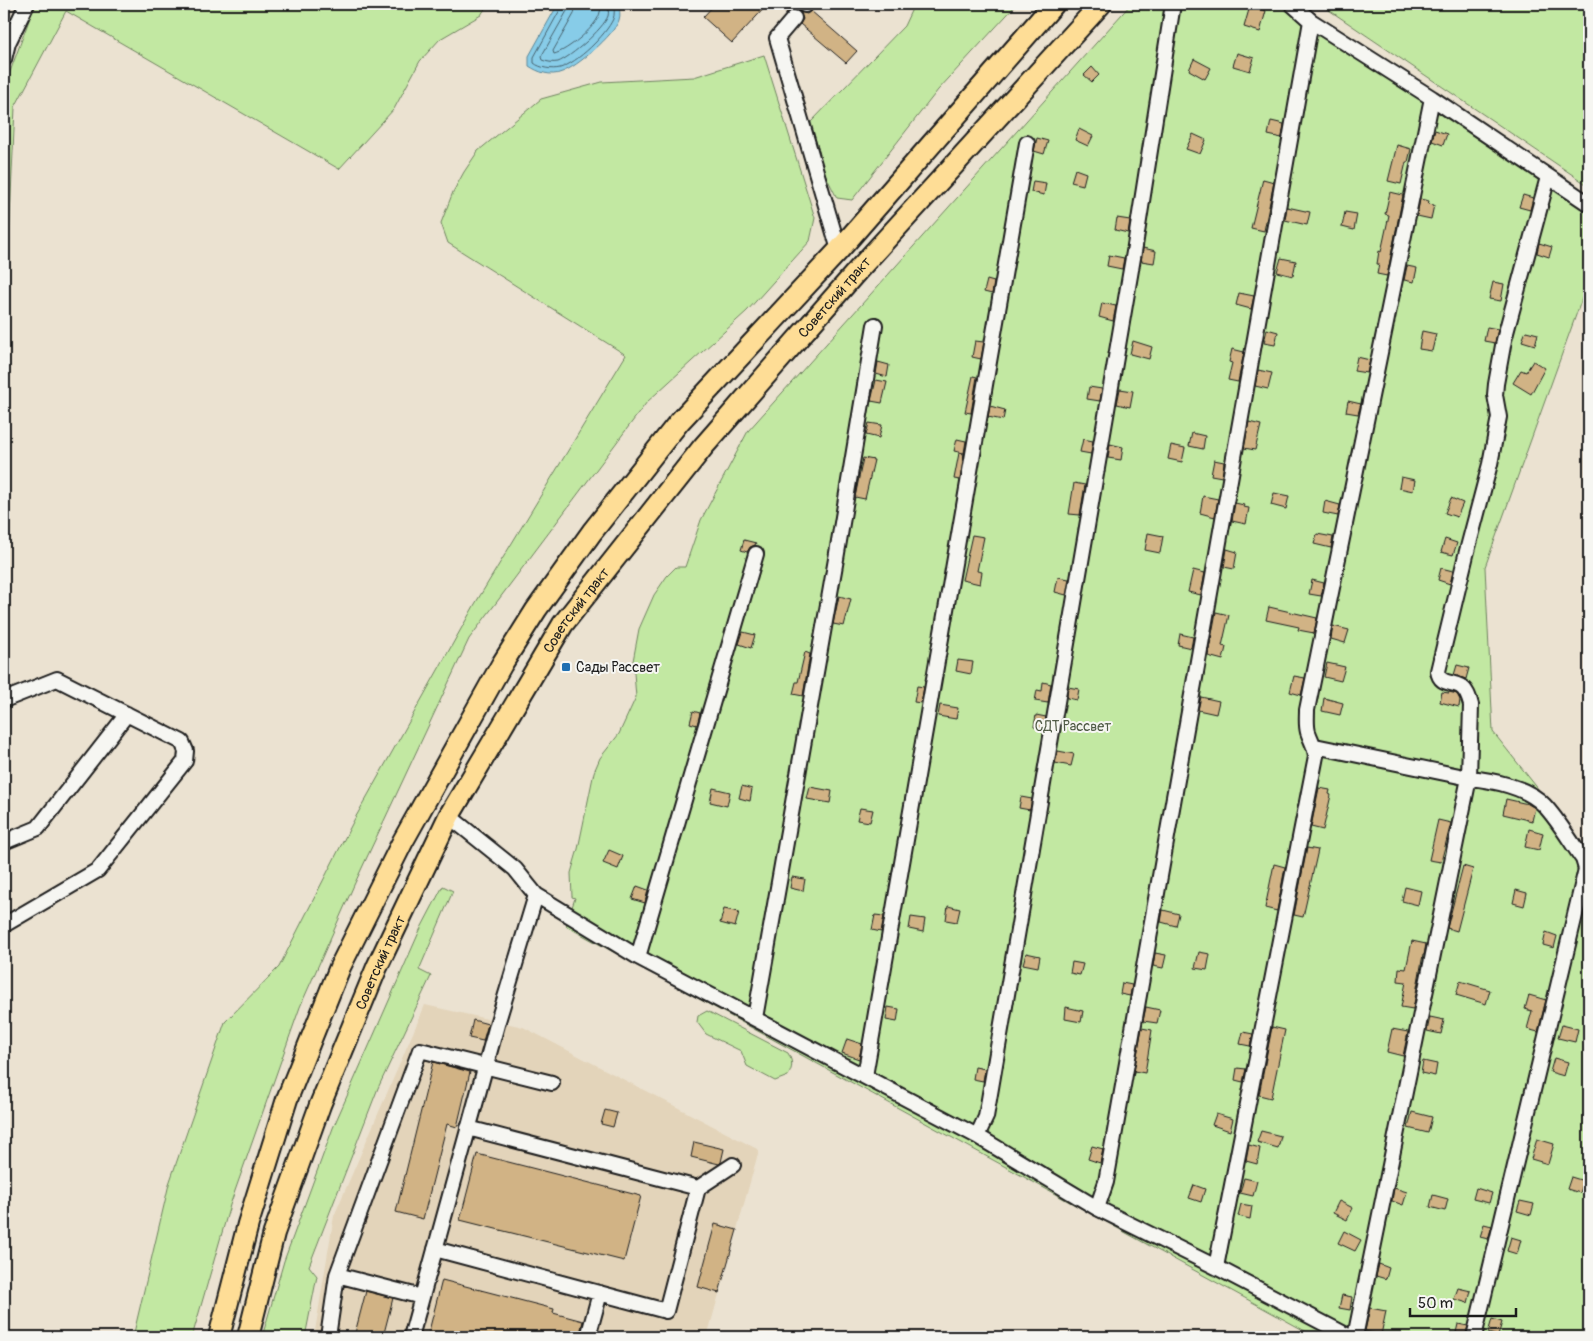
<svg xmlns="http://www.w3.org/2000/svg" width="1593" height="1341" font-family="Pangolin,sans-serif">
<rect width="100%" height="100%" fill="#ebe2d1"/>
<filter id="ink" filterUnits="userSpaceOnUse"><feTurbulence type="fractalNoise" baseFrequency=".02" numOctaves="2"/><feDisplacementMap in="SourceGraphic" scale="10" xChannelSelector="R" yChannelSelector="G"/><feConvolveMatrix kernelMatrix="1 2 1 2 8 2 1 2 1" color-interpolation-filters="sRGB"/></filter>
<g filter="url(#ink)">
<path fill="#e3d4ba" d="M425,1005L523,1027L759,1150L707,1337H314L334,1216Z"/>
<path fill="#c2e8a2" stroke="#6f825f" d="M35,4H488L481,15L440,39L420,61L394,109L339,169L66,11L15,107L4,350V88Z
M910,4H1017L938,90L852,200L837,198L824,172L811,122L904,26L911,11Z
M1131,4H1279L1589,211V279L1485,567L1493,732L1589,853V1310L1583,1337H1316L566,926L575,898L572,897L571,873L578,849L594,772L600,758L619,734L636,697L633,661L639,629L654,595L667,576L676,567H685L701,520L748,431Z
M1320,4H1589V186Z
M764,55L815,218L810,241L747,311L647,402L469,639L354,885L300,1007L230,1205L192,1337H133L169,1184L225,1022L279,967L354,820L475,604L626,355L448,243L441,223L453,192L464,172L478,151L541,99L602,82L694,77Z
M443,886L453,891L419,970L431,976L378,1088L309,1266L317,1276L305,1337H262L284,1261L333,1128L420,930Z
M707,1011L788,1053C793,1062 793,1067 788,1076L775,1081L747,1066L741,1051L706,1034L697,1022L698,1016Z"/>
<path fill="#87cce8" stroke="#5c8696" d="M558,4H619C619,8 621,15 619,20C614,35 577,67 562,72C551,77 538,72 529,66V56Z"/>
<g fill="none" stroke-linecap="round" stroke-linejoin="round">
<path stroke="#47626e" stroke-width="1" d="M562,4L561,8L534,57V63C540,68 552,70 560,68C577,63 606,35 613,19C615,15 614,8 614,4
M568,4L567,11L541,57L542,60C547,62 553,63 558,62C571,57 603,29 608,16C609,13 608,7 608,4
M576,4L574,14L553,51L554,54C567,51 598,26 600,12C601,9 601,6 601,4"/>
</g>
<path fill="#d1b385" stroke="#1c1c1c" d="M715,4H768L732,43L703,17Z
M777,4H796L798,11L792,10L787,13Z
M1250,6L1266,11L1260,32L1244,27Z
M811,11L857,51L846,63L800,24L803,19L800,12L807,14Z
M1237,53L1254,58L1250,71L1233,66Z
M1194,59L1211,68L1205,79L1189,70Z
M1092,67L1099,75L1092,82L1084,75Z
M1271,121L1284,124L1282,138L1268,135Z
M1079,129L1093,136L1088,146L1075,140Z
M1435,130L1447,134L1443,145L1432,141Z
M1193,134L1206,140L1200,154L1186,149Z
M1037,138L1048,141L1044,154L1034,151Z
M1397,145L1411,149L1408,162H1406L1401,184L1388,181Z
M1075,169L1086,173L1083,185L1071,182Z
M1263,179L1274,182L1264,231L1251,228Z
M1033,181L1046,183L1044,195L1031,192Z
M1390,192L1403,195L1387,276L1377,274L1379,264H1377L1379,251L1381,252L1389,215L1385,214Z
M1523,195L1533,198L1530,210L1519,207Z
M1420,199L1429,201L1428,204L1434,205L1431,219L1417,216Z
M1287,207L1310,212L1307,225L1285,220Z
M1345,212L1357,214L1354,230L1342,227Z
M1117,218L1130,220L1128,233L1115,230Z
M1539,243L1552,247L1549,257L1537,253Z
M1143,248L1156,251L1154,263L1141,261Z
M1109,255L1124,258L1122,269L1107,266Z
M1281,258L1296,261L1293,276L1277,272Z
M1407,266L1417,268L1414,282L1404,280Z
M987,280L994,282L992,294L984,292Z
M1493,282L1504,284L1501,301L1489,299Z
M1239,293L1254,296L1251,309L1236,305Z
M1102,303L1116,306L1113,321L1099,317Z
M1487,327L1498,329L1495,343L1484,341Z
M1267,329L1278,332L1275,345L1264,343Z
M1422,331L1436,334L1432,351L1419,349Z
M1526,331L1538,334L1535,345L1522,341Z
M975,341L984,342L981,359L972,357Z
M1133,341L1152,347L1149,359L1130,354Z
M1232,349L1244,352L1238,382L1228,380L1232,363L1229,362Z
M1357,357L1370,360L1367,373L1354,371Z
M1533,361L1545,368L1531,394L1513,383L1521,370L1526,372Z
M878,362L889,365L887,377L876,374Z
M1258,370L1272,373L1268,389L1255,386Z
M973,376L977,377L971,413L965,412Z
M876,380L887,382L882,403L871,401Z
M1089,387L1102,389L1100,401L1087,399Z
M1120,389L1133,391L1130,407L1117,404Z
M1348,401L1361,404L1358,414L1346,412Z
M990,406L1005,410L1003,420L988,417Z
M1249,422L1261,425L1255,450L1244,448Z
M869,423L882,425L879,438L866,435Z
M1192,433L1205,436L1203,449L1189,446Z
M957,439L966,441L964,453L954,451Z
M1083,439L1093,441L1091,454L1080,452Z
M1110,444L1123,447L1121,460L1108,458Z
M1171,445L1185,448L1182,462L1168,459Z
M959,453L964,454L960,480L954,479Z
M863,458L874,460L865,499L855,497Z
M1214,460L1224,462L1222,477L1211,475Z
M1401,477L1415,480L1413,491L1399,488Z
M1074,483L1085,485L1080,515L1069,514Z
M1274,493L1289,496L1286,509L1271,505Z
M1203,496L1218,499L1215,517L1200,513Z
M1451,498L1463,503L1457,517L1445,513Z
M1325,501L1340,505L1338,516L1323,513Z
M1235,503L1244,505L1243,507L1249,508L1246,524L1232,521Z
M1148,533L1163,536L1160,553L1145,550Z
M1317,534L1333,537L1331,548L1314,544Z
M972,535L984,537L977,571L982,572L980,584L962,580Z
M1445,539L1457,543L1453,555L1441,552Z
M744,540L756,543L755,545L750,547L747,552L741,550Z
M1227,549L1237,552L1234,569L1224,567Z
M1441,568L1453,571L1450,584L1438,580Z
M1193,570L1205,573L1201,595L1188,592Z
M1058,577L1069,579L1066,595L1055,592Z
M1312,580L1324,583L1321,596L1309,594Z
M839,596L851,599L844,626L833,624Z
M1269,607L1317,618L1314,633L1298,630L1299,627L1266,620Z
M1216,612L1229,615L1222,646L1226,647L1223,660L1208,656Z
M1333,626L1349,630L1345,643L1331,639Z
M743,632L755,635L751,648L739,644Z
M1180,634L1193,637L1191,648L1178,645Z
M805,652L810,654L803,696L793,694L796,682H798Z
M958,660L973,662L971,674L956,671Z
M1327,663L1345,667L1341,681L1324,677Z
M1457,665L1469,668L1466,679L1454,675Z
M1294,676L1305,678L1301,695L1290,692Z
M1043,682L1051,684L1048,703L1035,701L1037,690L1042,691Z
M917,686L924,687L921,703L914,702Z
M1068,687L1079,689L1077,700L1067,698Z
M1442,692L1449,693V692L1457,694L1460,700L1459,707L1440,702Z
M1201,697L1219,701L1216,714L1198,710Z
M1324,698L1343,703L1340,715L1322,711Z
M940,705L958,708L956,719L938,716Z
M693,711L700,713L697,725L690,723Z
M1036,715L1046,717L1044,729L1034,727Z
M1058,751L1074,754L1071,766L1055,763Z
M742,786L752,789L750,801L739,798Z
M810,787L832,791L830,803L807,799Z
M713,788L730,792L727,806L710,802Z
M1319,788L1330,790L1329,794L1331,795L1323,830L1311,827Z
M1021,797L1032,799L1030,810L1019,808Z
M1506,799L1528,804L1535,808L1532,821L1503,814Z
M860,808L873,810L870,822L857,820Z
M1438,820L1451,823L1441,862L1429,860Z
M1529,829L1543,833L1539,850L1525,847Z
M1307,848L1318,850L1303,917L1294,915Z
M609,850L623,856L618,869L603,863Z
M1274,864L1285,867L1277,911L1265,908Z
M1463,866L1473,869L1457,931L1447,928Z
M792,877L805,879L803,891L790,888Z
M637,886L648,890L645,903L632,899Z
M1405,887L1421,891L1418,905L1402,901Z
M1516,890L1527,893L1524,906L1513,903Z
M948,906L960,909L957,922L946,920Z
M724,909L739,912L735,927L720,923Z
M1163,910L1179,914L1176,926L1161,922Z
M875,915L884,916L881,932L872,930Z
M911,917L925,919L923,932L909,929Z
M1546,932L1557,936L1554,948L1543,945Z
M1412,941L1426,944L1424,955H1423L1413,1009L1401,1007L1406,982L1398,981L1399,968L1406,969Z
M1199,952L1210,954L1207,970L1195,968Z
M1026,953L1040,956L1038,967L1023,964Z
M1155,953L1166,955L1163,968L1153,966Z
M1072,962L1083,964L1080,975L1070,973Z
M1460,981L1490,990L1486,1004L1456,995Z
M1122,983L1132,985L1130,996L1120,994Z
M1529,995L1546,1000L1538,1032L1527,1029L1532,1011L1525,1009Z
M888,1007L899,1009L897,1022L886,1020Z
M1066,1007L1083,1011L1081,1022L1065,1019Z
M1146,1007L1160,1010L1157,1023L1143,1021Z
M1430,1017L1444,1020L1441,1034L1427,1031Z
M473,1020L488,1024L483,1041L469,1038Z
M1562,1025L1578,1029L1575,1042L1558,1038Z
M1272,1027L1285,1030L1271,1098L1259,1095Z
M1142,1028L1152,1030L1145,1073L1134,1071Z
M1392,1029L1408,1032L1403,1056L1387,1052Z
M1243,1032L1253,1034L1250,1046L1240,1044Z
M847,1039L862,1044L859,1059L842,1053Z
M1554,1058L1568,1062L1564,1076L1550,1072Z
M1423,1061L1437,1064L1435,1076L1421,1073Z
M433,1062L470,1072L457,1127L447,1124L423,1219L396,1212Z
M975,1067L985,1069L983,1081L973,1079Z
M1237,1068L1246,1069L1243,1082L1235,1080Z
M605,1110L617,1113L613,1127L601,1124Z
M1412,1112L1432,1117L1428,1133L1408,1128Z
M1216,1114L1233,1119L1230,1131L1212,1125Z
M1261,1131L1281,1136L1278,1148L1257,1142Z
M1537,1139L1554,1144L1548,1164L1531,1159Z
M694,1142L724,1149L721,1162L719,1164L691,1157Z
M1249,1145L1260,1148L1257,1164L1246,1161Z
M1092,1146L1103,1149L1100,1163L1088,1159Z
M477,1154L641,1196L624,1261L460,1220Z
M1571,1177L1584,1181L1580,1193L1567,1189Z
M1244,1178L1257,1181L1253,1196L1240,1193Z
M1194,1185L1205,1189L1201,1202L1189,1198Z
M1394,1188L1407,1192L1403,1205L1392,1201Z
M1476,1188L1492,1193L1489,1203L1473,1199Z
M1433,1195L1448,1199L1445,1211L1430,1207Z
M1339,1201L1353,1208L1347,1220L1333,1213Z
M1520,1201L1534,1204L1531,1215L1517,1211Z
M1241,1204L1252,1206L1250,1219L1238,1216Z
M715,1224L737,1230L719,1293L698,1287Z
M1484,1224L1492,1226L1488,1239L1480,1237Z
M1344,1231L1361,1240L1355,1251L1338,1243Z
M1511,1237L1521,1240L1517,1254L1507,1251Z
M1379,1264L1389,1268L1386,1279L1376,1276Z
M442,1280L554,1309L553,1313L583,1321L579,1337H438L428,1335Z
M1458,1288L1471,1291L1468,1303L1454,1299Z
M366,1291L393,1298L383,1337H354Z
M1342,1295L1352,1297L1350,1310L1339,1308Z
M1370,1308L1386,1311L1381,1335L1365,1331Z
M1492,1319L1502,1322L1498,1336L1488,1333Z
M1458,1324L1468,1326L1465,1337H1455Z"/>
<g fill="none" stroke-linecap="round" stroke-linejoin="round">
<g stroke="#1c1c1c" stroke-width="18">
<path id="minor" d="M1292,4L1311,21L1432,98L1589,204
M805,5L806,4
M794,18L777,38L839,250
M4,59L8,43L27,4
M4,700L57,679L182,742L186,751L185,761L98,870L4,925
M1315,746L1469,778L1471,705C1469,698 1467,690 1460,686C1451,681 1440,685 1438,671L1466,555L1490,464L1499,417L1495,395L1496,384L1504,340L1548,177
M449,816L515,869L536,895L638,957L977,1136L1097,1208L1216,1267L1350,1337
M4,842L38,828L127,714
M638,957L756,554
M755,1018L836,559L875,325
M865,1076L1027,143
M977,1136L986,1117L1134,252L1173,4
M698,1188L733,1165
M1097,1208L1106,1182L1311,21
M435,1249L666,1311L698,1188L468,1128
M1216,1267L1316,756C1315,746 1311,741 1308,732C1306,725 1307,717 1307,710L1432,98
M337,1275L422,1297
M328,1337L337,1275L420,1050L552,1083
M411,1337L498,1021L536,895
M588,1337L600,1293
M1355,1337L1469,778C1492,780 1527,787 1544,805C1559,821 1570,841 1583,859L1586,869L1474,1337"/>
</g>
<g stroke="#1c1c1c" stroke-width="24">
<g id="highway">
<path d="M219,1337L248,1224L287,1099L340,967L403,841L502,664L536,610L592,532L679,422L839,250L1054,4"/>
<path id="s1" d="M248,1337L274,1233L320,1105L377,967L449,816L563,624L703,447L858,270L1101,4"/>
</g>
</g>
<use href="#minor" stroke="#f6f6f2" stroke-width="14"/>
<use href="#highway" stroke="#fedd96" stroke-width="20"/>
</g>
</g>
<rect fill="#1f6fb2" stroke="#f6f6f2" stroke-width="2" x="561" y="662" width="10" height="10" rx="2.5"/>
<g text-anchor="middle" stroke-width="4" stroke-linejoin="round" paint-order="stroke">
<g font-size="14" fill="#1c1c1c" stroke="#f6f6f2">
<text dy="5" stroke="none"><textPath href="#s1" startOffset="1208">Советский тракт</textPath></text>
<text dy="5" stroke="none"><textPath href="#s1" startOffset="802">Советский тракт</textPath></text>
<text dy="5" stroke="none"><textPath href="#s1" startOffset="398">Советский тракт</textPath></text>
</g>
<g font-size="14" fill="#1c1c1c" stroke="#f6f6f2" text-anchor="start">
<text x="576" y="672">Сады Рассвет</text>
</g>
<g font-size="14" fill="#4e5944" stroke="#f6f6f2">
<text x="1073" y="731">СДТ Рассвет</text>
</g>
</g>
<rect width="1593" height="1341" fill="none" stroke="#f6f6f2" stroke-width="20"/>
<rect x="10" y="10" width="1573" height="1321" fill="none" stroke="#1c1c1c" stroke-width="2" filter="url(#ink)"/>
<path d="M1410 1308v8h106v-8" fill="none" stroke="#1c1c1c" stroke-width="2.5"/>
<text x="1418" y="1308" font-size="15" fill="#1c1c1c" stroke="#f6f6f2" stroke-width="4" paint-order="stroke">50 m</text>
</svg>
